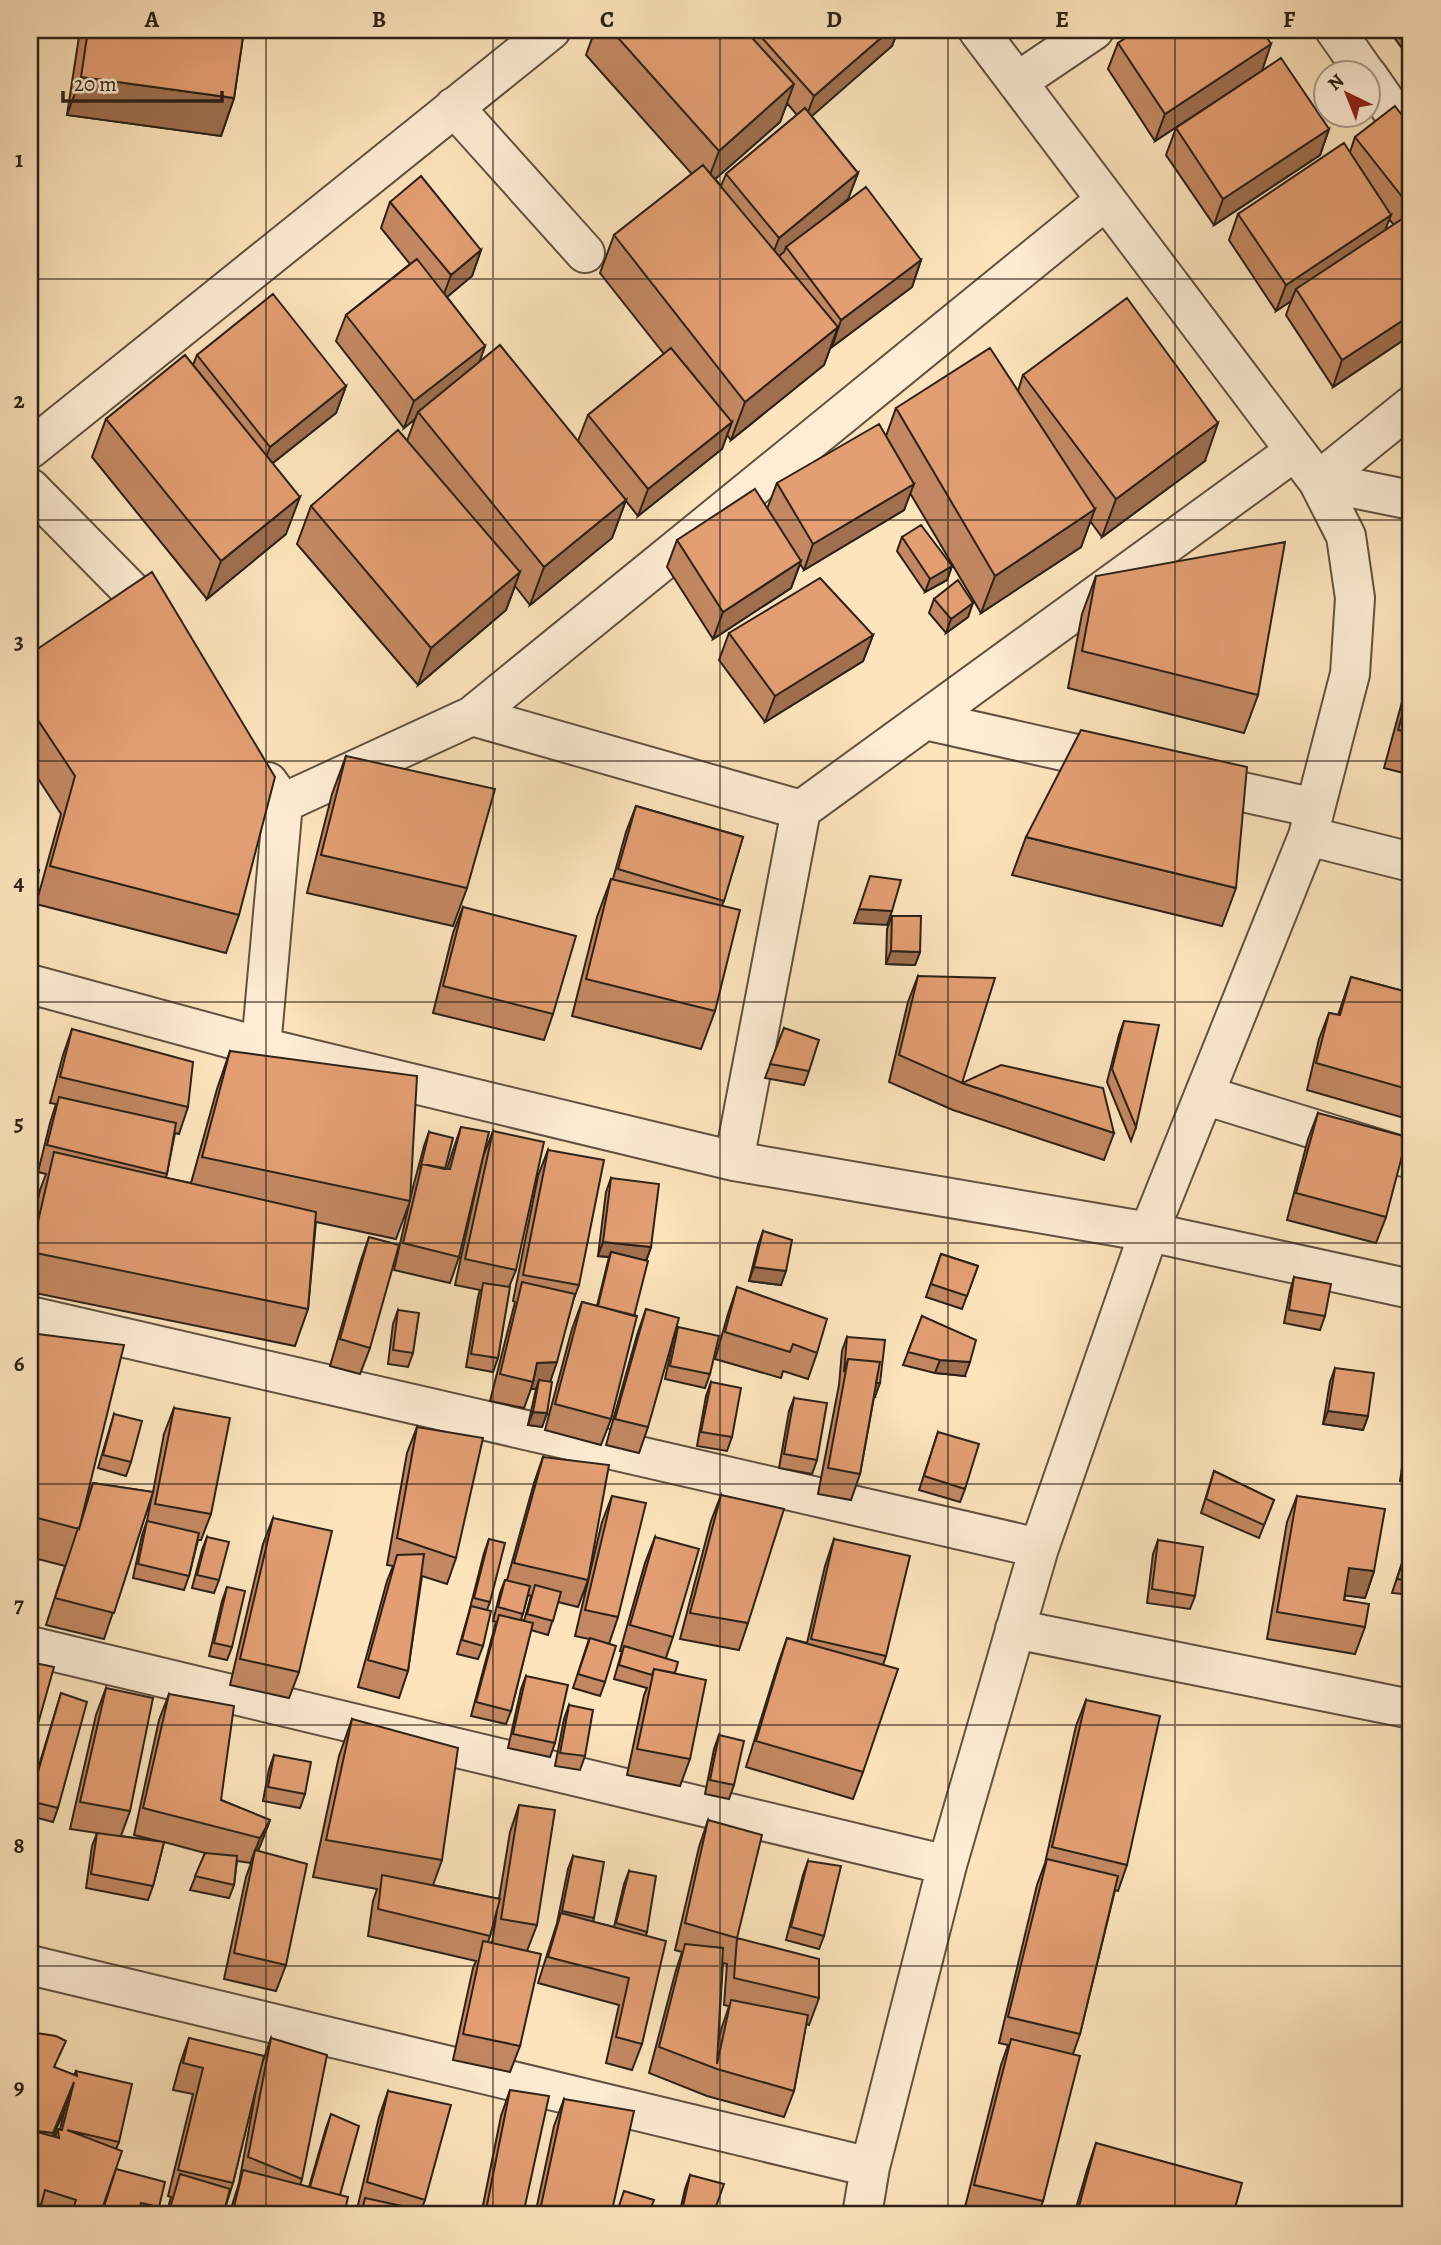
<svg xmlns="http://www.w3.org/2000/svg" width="1441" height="2245" font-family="Alegreya,serif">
<rect width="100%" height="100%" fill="#fde4bd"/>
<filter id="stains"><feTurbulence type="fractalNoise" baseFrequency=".00286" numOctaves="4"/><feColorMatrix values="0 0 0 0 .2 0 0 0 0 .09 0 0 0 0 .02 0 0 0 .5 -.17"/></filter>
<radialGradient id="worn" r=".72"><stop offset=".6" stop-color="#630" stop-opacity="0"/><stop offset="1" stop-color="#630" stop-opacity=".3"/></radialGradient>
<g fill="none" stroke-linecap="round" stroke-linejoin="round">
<g stroke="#615240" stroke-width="42">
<path id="minor" d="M1335,30L1366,74
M1368,76L1411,138
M1017,82L1094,30
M454,107L585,253
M30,449L551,30
M1318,481L1411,406
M1318,481L1411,500
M30,488L147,607L163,629
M472,716L801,810L734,1161
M925,720L1121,764
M1193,781L1315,808
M283,803L472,716L1106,200
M801,810L1295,451
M1308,836L1411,862
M30,984L261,1047L734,1161L1149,1232L1411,1289
M261,1047L283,803L268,782
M1204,1095L1411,1159
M30,1316L1039,1548
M1015,1629L1411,1709
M30,1646L947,1865
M30,1965L870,2167
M862,2215L870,2167L947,1865L1039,1548L1149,1232L1308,836L1350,674L1355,598L1346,536L1318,481L978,30"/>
</g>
<use href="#minor" stroke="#feedd4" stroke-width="38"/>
</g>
<path fill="#c38863" stroke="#2d2116" stroke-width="2" fill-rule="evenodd" d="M80,30H244L234,98L221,136L67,115Z
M595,30H745L750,36L753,30H898L892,46L811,116L858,173L848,199L833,211L921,260L912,287L832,347L831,346L824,365L731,440L727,435L722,449L638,516L578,441L588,415L664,354L600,273L614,235L692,174L586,55ZM787,103L797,115L726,174L721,186L715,179L780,122Z
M1389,30H1411V61Z
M1118,43L1262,71L1155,141L1108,69Z
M1411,127V335L1333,387L1286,315L1291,301L1276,311L1229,240L1238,214L1350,152L1355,137ZM1389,219L1394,225L1385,230Z
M1176,128L1329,129L1320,155L1214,225L1166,155Z
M390,202L481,250L472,276L447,297L485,346L479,362L626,500L612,538L530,605L515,586L506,610L418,685L297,544L311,506L407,441L415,419L404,428L336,341L346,315L410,264L381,228Z
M197,355L346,386L336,413L273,463L286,534L207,599L92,457L106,419L193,365Z
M1023,375L1205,461L1102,537L1090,521L1081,547L981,613L910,493L904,510L804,570L800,564L791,588L713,639L667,567L677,540L767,509L777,483L886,436L896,408L1018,391Z
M902,537L952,566L947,580L925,592L897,551Z
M1096,576L1258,695L1244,733L1068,688L1082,614Z
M934,599L968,617L946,633L929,613Z
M729,633L873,635L863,661L765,722L719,660Z
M30,654L239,915L226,953L36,904L61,814L30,766Z
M1411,669V775L1384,768Z
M346,756L467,888L453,926L307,893L332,794Z
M636,806L743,837L722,906L715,1011L701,1049L572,1016L597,917L611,879H613L626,832Z
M1026,837L1236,888L1222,926L1012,875Z
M463,907L553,1014L544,1040L433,1013L453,933Z
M892,916L920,952L915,965L886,964L887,929Z
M918,976L962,1083L1114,1133L1104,1160L953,1110L889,1082L908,1002Z
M1351,977L1411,993V1120L1307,1090L1319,1039L1329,1013L1338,1015Z
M1124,1021L1136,1127L1131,1141L1107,1082L1119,1035Z
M784,1028L809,1071L804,1085L765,1078Z
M72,1029L188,1107L179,1134L175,1133L166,1178L191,1183L217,1089L230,1051L410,1201L396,1239L316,1222L308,1309L295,1346L30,1292V1234L40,1190L46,1174L38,1172L50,1123L56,1104L50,1103L63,1055Z
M1318,1113L1386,1217L1376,1243L1287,1220L1308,1139Z
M461,1127L459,1257L450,1283L394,1270L412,1191L424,1146L429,1132L445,1169H447L452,1153Z
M493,1131L516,1270L509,1287L498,1358L493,1372L466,1367L478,1297L480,1290L455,1285L483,1157Z
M548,1150L579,1285L573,1301L550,1382L547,1413L542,1427L528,1425L536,1389H531L524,1408L490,1401L515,1302L513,1301L538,1176Z
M611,1178L651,1247L646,1261L611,1419L601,1445L545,1430L572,1329L582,1302L597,1306L609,1257L598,1256L606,1192Z
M763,1231L781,1285L749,1281L758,1245Z
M369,1237L370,1348L360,1374L330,1366L360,1263Z
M941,1254L978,1266L962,1309L926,1297Z
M1294,1277L1325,1316L1320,1330L1284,1323L1290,1291Z
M737,1287L817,1353L808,1379L783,1371L781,1378L715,1359L728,1314Z
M646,1309L648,1427L639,1453L606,1445L637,1335Z
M398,1310L413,1353L408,1367L388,1364L393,1324Z
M1411,1310V1356H1406L1407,1322Z
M922,1316L965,1376L935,1373L903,1365Z
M678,1327L710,1374L705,1388L665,1379L673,1341Z
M30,1333L85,1506L93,1483L153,1492L164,1434L174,1408L211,1514L201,1540H198L189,1576L184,1590L133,1578L142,1535L147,1521L152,1495L104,1639L46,1625L65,1566L30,1557Z
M847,1337L875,1397H874L860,1474L851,1500L818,1494L839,1385L842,1351Z
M1335,1368L1368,1416L1363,1430L1323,1424L1330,1382Z
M711,1382L732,1437L727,1451L697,1446L706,1396Z
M794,1398L817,1460L812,1474L779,1468L789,1411Z
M114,1414L131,1462L126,1476L98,1468Z
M417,1427L456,1558L447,1584L422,1576L408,1671L399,1698L358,1687L387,1581L393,1566L387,1565L407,1453Z
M1411,1427V1485L1400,1481L1404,1454L1409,1442H1407Z
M938,1432L965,1489L960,1502L919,1490Z
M543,1457L588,1580L578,1607L558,1602L548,1635L531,1630L511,1711L506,1724L471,1716L496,1622L493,1621L500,1593L505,1580H507L534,1483ZM528,1595L531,1596L524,1621L521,1620Z
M1214,1471L1274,1500L1259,1538L1201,1513Z
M721,1495L748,1623L739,1650L680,1639L711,1521Z
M612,1496L618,1617L609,1644L605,1682L600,1696L573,1688L589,1639L575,1636L602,1522Z
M1297,1496L1374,1571L1365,1598L1345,1595L1344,1600L1365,1627L1355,1654L1267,1639L1287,1522Z
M273,1518L299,1672L289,1698L230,1685L263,1544Z
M207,1537L219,1580L214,1593L192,1588L202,1550Z
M655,1537L673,1637L666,1658L675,1673L690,1759L680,1786L627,1775L644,1695L647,1688L614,1679L622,1651H620L645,1563Z
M489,1539L490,1602L487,1610L483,1646L478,1659L457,1654L469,1612L484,1553Z
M834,1539L886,1656L883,1665L863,1772L853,1799L746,1767L778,1664L787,1638L807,1643L825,1566Z
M1158,1540L1195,1596L1190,1609L1147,1603L1153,1554Z
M1409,1542L1411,1543V1595L1392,1593Z
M227,1587L232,1647L227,1660L209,1656L222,1601Z
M526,1676L555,1743L550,1757L508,1748L521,1689Z
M106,1688L130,1811L121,1836L162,1842L134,1835L159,1720L169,1694L221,1800L270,1820L258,1851L286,1965L276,1991L224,1979L246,1877L251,1863L237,1861L234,1885L229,1898L190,1890L205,1853L164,1842L153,1886L148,1900L86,1888L92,1846L97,1833L70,1829L96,1715Z
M61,1693L58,1808L53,1822L30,1816V1795Z
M1086,1700L1127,1865L1118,1891L1115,1890L1080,2034L1073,2054L1043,2201L1038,2215H981L964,2211L1001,2065L1008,2045L999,2043L1037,1885L1045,1863L1076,1726Z
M569,1705L585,1756L580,1770L555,1766L564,1719Z
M352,1719L442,1860L433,1885L499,1899L510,1832L519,1805L537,1925L527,1951L520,2046L510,2072L453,2060L473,1968L476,1961L368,1936L373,1901L377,1889L313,1877L339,1756ZM497,1910L492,1943L488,1942L490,1936Z
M719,1735L734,1785L729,1799L705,1794L714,1749Z
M274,1755L305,1794L300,1808L263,1801L269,1769Z
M708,1820L737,1938L819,1998L809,2025L806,2024L794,2091L784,2117L707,2096L649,2073L676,1970L682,1952L675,1950L699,1847ZM723,1963L727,1964L724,2005L729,2006L722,2027L718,2041Z
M573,1856L594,1918L593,1922L614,1927L624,1884L629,1871L647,1932L646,1935L642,2044L632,2070L606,2063L619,2005L538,1983L557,1923L568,1869Z
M808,1861L824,1936L819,1949L786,1940L803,1875Z
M30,2032L56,2068L74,2075L76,2071L119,2142L116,2149V2169L159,2207L156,2215H30ZM65,2109L60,2129H58L55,2137L53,2136Z
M189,2038L263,2061L271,2038L302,2179L300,2185L309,2187L326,2128L331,2114L340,2195L344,2215H229L239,2183L259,2074L233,2183L223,2215H166L171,2197L168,2196L193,2094L173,2090L180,2064Z
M510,2090L523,2215H481L501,2116Z
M388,2091L425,2200L419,2215H358L360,2210L357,2209L379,2117Z
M564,2099L611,2215H535L554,2126Z
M1096,2143L1233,2215H1074L1087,2170Z
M690,2175L713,2215H679L685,2189Z"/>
<path fill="#9f6f50" stroke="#2d2116" stroke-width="2" d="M890,30H898L892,46L804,123L814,96Z
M1271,44L1262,71L1155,141L1165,114Z
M81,77L234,98L221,136L67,115Z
M794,84L780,122L705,188L719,151Z
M1329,129L1320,155L1214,225L1223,199Z
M858,173L848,199L788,249L786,247L784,252L769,264L779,238Z
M1391,215L1381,241L1296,289L1291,301L1276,311L1286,285Z
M481,250L472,276L441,302L451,275Z
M921,260L912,287L832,347L841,320Z
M1411,315V335L1333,387L1342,360Z
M838,327L824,365L731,440L745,402Z
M485,346L476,372L418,412L415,419L404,428L414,401Z
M346,386L336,413L260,473L270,447Z
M732,422L722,449L638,516L648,489Z
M1218,423L1205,461L1102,537L1116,499Z
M914,484L904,510L804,570L813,544Z
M300,497L286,534L207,599L221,561Z
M626,500L612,538L530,605L544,567Z
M1095,509L1081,547L981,613L995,576Z
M801,561L791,588L713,639L723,612Z
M952,566L947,580L925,592L930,579Z
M520,572L506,610L418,685L431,648Z
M973,603L968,617L946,633L951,619Z
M873,635L863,661L765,722L775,696Z
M859,909L892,911L887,925L854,923Z
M891,951L920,952L915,965L886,964Z
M603,1242L651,1247L646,1261L611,1252L609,1257L598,1256Z
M754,1267L786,1271L781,1285L749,1281Z
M1411,1342V1356H1406Z
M940,1360L970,1362L965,1376L935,1373Z
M557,1362L548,1388L539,1380L536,1389H531L533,1382L537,1363Z
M873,1383H880L875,1397L869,1396Z
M1328,1411L1368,1416L1363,1430L1323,1424Z
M533,1412L547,1413L542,1427L528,1425Z
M1349,1568L1374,1571L1365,1598L1340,1595Z
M270,1820L260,1846L254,1858L255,1850L250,1864L260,1838Z
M74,2082L65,2109L43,2159L30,2130Z"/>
<path fill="#e39e73" stroke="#2d2116" stroke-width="2" d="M88,30H244L234,98L81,77Z
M611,30H745L794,84L719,151Z
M755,30H890L814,96Z
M1137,30H1262L1271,44L1165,114L1118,43Z
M1281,58L1329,129L1223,199L1176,128Z
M1395,106L1411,127V208L1355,137Z
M805,108L858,173L779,238L726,174Z
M1344,143L1391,215L1286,285L1238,214Z
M703,165L838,327L745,402L614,235Z
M421,176L481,250L451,275L390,202Z
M866,187L921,260L841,320L786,247Z
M1402,219L1411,233V315L1342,360L1296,289Z
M417,259L485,346L414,401L346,315Z
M273,294L346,386L270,447L197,355Z
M1127,298L1218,423L1116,499L1023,375Z
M500,345L626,500L544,567L418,412Z
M671,348L732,422L648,489L588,415Z
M990,348L1095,509L995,576L896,408Z
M185,355L300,497L221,561L106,419Z
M879,424L914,484L813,544L777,483Z
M398,430L520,572L431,648L311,506Z
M755,489L801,561L723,612L677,540Z
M921,525L952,566L930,579L902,537Z
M1285,542L1258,695L1082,651L1096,576Z
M152,572L275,777L239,915L50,866L75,776L30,708V654Z
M820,578L873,635L775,696L729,633Z
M958,580L973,603L951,619L934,599Z
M1411,682V733L1398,730Z
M1081,730L1247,767L1236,888L1026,837Z
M346,756L495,789L467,888L321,855Z
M636,806L743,837L724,901L618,869Z
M30,868L39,870L30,907Z
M870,876L901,880L892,911L859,909Z
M611,879L740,910L715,1011L586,979Z
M463,907L576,936L553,1014L443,986Z
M892,916H921L920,952L891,951Z
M918,976L995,978L962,1083L899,1055Z
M1351,977L1411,993V1090L1316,1063L1329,1013L1340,1015Z
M1124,1021L1159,1025L1136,1127L1112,1069Z
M784,1028L819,1040L809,1071L770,1064Z
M72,1029L193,1062L188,1107L60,1077Z
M230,1051L417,1076L410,1201L202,1157Z
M1001,1065L1103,1088L1114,1133L962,1083Z
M59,1097L176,1123L167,1174L47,1145Z
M1318,1113L1407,1137L1386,1217L1296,1193Z
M461,1127L489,1132L459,1257L403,1243L422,1164L450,1169Z
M493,1131L544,1142L516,1270L465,1259Z
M429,1132L453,1138L445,1169L422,1164L420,1170Z
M548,1150L604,1160L579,1285L523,1275Z
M54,1152L316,1212L308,1309L31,1252Z
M611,1178L659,1184L651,1247L603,1242Z
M763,1231L792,1240L786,1271L754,1267Z
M369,1237L399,1245L370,1348L340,1339Z
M611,1252L648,1261L634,1316L598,1306Z
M941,1254L978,1266L967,1296L931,1284Z
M1294,1277L1331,1284L1325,1316L1289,1310Z
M522,1282L575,1294L557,1362L537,1363L533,1382L500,1374Z
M483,1283L510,1287L498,1358L471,1354Z
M737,1287L827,1319L817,1353L793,1344L790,1352L725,1332Z
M582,1302L637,1316L611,1419L555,1404Z
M646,1309L679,1318L648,1427L615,1419Z
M398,1310L419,1313L413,1353L393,1350Z
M922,1316L976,1340L970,1362L940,1360L908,1352Z
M678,1327L719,1336L710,1374L670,1366Z
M30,1333L124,1345L79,1529L30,1516Z
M847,1337L885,1340L880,1383H876L880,1362L848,1359L844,1372Z
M848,1359L880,1362L860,1474L828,1468Z
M1335,1368L1374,1373L1368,1416L1328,1411Z
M539,1380L552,1382L547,1413L533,1412Z
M711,1382L741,1388L732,1437L701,1432Z
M794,1398L827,1403L817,1460L784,1454Z
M174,1408L230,1418L211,1514L155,1504Z
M114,1414L142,1421L131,1462L103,1455Z
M417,1427L483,1438L456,1558L397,1538Z
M938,1432L979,1444L965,1489L924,1476Z
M1409,1440L1411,1441V1470L1405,1468Z
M543,1457L609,1465L588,1580L514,1563Z
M1214,1471L1274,1500L1264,1525L1206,1499Z
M93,1483L153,1492L114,1613L55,1598L78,1528L79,1529Z
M721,1495L784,1509L748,1623L690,1613Z
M612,1496L646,1503L618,1617L585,1610Z
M1297,1496L1385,1509L1374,1571L1349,1568L1344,1600L1369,1604L1365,1627L1277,1612Z
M273,1518L332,1531L299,1672L240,1659Z
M147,1521L199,1533L189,1576L138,1564Z
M207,1537L229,1542L219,1580L197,1575Z
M655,1537L699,1549L673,1637L630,1625Z
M489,1539L505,1543L490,1602L474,1598Z
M834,1539L910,1556L886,1656L811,1639Z
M1158,1540L1203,1547L1195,1596L1152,1589Z
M1409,1542L1411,1543V1581L1397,1579Z
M424,1554L408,1671L368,1660L397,1555Z
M505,1580L530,1586L523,1614L498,1607Z
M535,1585L561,1592L553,1621L527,1614Z
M227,1587L245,1591L232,1647L214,1643Z
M471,1606L491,1611L483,1646L462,1640Z
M499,1615L533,1623L511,1711L476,1702Z
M590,1638L616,1646L605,1682L578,1674Z
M787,1638L898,1669L863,1772L756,1741Z
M624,1646L678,1662L675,1673L654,1669L652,1675L619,1665Z
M30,1662L54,1667L30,1752Z
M654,1669L706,1680L690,1759L637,1749Z
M526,1676L568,1685L555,1743L513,1734Z
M106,1688L153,1698L130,1811L80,1802Z
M61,1693L87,1702L58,1808L30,1801V1799Z
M169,1694L234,1706L221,1800L270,1820L260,1838L143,1808Z
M1086,1700L1160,1716L1127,1865L1052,1847Z
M569,1705L593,1710L585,1756L560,1753Z
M352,1719L458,1748L442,1860L326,1840Z
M719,1735L744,1741L734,1785L710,1780Z
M274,1755L311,1762L305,1794L268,1787Z
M519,1805L555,1810L537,1925L501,1919Z
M708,1820L762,1835L737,1938L819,1959V1998L734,1978L737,1938L685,1923Z
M97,1833L164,1842L153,1886L91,1874Z
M255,1850L307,1864L286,1965L234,1953Z
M205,1853L237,1856L234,1885L195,1876Z
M573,1856L604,1862L594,1918L562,1911Z
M1047,1859L1118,1876L1080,2034L1008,2017Z
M808,1861L841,1866L824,1936L791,1927Z
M629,1871L656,1876L647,1932L616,1923Z
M382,1875L500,1899L490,1936L378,1909Z
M561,1913L666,1941L642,2044L616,2037L629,1978L548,1957Z
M483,1941L541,1954L520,2046L463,2034Z
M685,1944L723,1948L717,2064L731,2000L808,2015L794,2091L717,2069L659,2047Z
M30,2032L56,2036L66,2041L54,2067L77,2076L76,2071L132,2084L119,2142L67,2130L122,2151L100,2215H91L73,2209L76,2200L45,2190L41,2205L30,2202V2130L59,2138L58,2129L62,2130L74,2082L53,2133L30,2130Z
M189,2038L264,2056L233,2183L178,2170L203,2068L183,2063Z
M271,2038L327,2055L302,2179L248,2157Z
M1011,2039L1080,2056L1043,2201L974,2185Z
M510,2090L549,2096L523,2215H485Z
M388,2091L451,2105L425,2200L367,2182Z
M564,2099L634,2111L611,2215H539Z
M331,2114L359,2126L340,2195L310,2187Z
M1096,2143L1242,2183L1233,2215H1096L1078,2210Z
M116,2169L165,2182L159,2207L141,2203L138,2215H111L102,2213Z
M243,2170L348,2197L344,2215H232Z
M180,2174L230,2189L223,2215H168Z
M690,2175L724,2184L713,2215H681Z
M624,2191L654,2200L648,2215H616Z
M365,2198L411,2208L409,2215H361Z"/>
<path fill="none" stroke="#2d2116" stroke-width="2" stroke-opacity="0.55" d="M266,30V2215M493,30V2215M720,30V2215M948,30V2215M1175,30V2215M30,279H1411M30,520H1411M30,761H1411M30,1002H1411M30,1243H1411M30,1484H1411M30,1725H1411M30,1966H1411"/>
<rect width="1441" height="2245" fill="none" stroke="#fde4bd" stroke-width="77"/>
<g transform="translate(1347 94) rotate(317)"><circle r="33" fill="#feedd4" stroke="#aa9b88" stroke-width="2"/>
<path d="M0-5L12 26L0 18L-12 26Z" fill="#8f2418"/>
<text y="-10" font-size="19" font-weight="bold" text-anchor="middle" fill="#2d2116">N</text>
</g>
<path d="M63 91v10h159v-10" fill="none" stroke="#2d2116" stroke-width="3.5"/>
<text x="74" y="91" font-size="21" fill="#2d2116" stroke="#feedd4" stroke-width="5" paint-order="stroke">20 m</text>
<rect x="38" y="38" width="1364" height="2168" fill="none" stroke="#2d2116" stroke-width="2.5"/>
<g font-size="23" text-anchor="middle" font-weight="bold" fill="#2d2116">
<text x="152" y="27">A</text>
<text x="379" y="27">B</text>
<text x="607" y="27">C</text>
<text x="834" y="27">D</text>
<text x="1062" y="27">E</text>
<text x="1289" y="27">F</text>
<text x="19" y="167">1</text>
<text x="19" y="408">2</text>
<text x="19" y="649">3</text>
<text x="19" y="890">4</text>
<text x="19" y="1130">5</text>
<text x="19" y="1371">6</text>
<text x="19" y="1612">7</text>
<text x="19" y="1853">8</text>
<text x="19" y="2094">9</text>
</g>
<rect width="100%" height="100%" filter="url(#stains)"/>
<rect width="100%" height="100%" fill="url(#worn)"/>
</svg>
